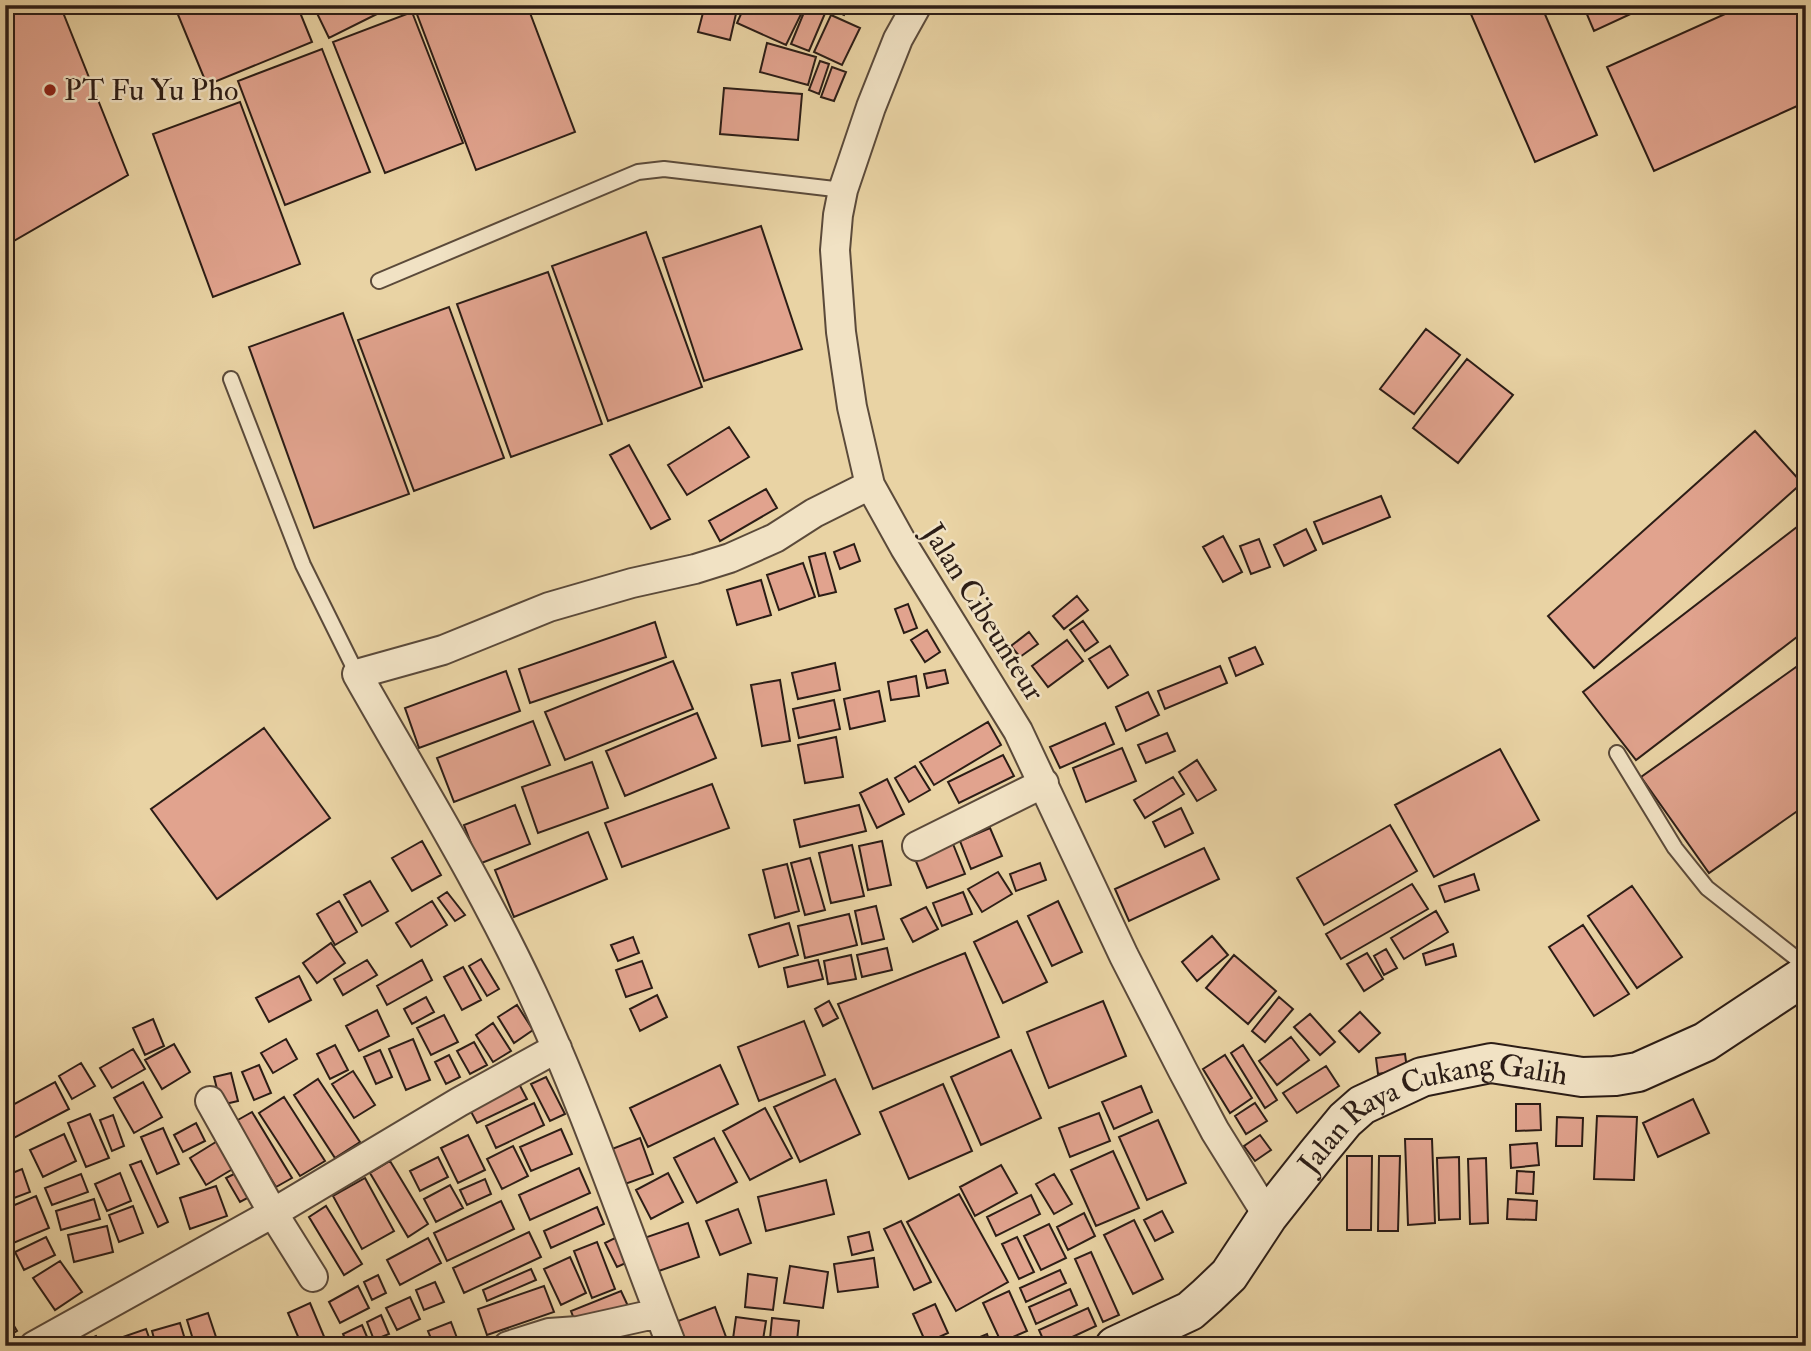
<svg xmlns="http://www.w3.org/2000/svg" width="1811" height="1351" font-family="'IM FELL Double Pica',serif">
<rect width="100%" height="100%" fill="#e9d3a4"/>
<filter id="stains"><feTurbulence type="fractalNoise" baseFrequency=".00286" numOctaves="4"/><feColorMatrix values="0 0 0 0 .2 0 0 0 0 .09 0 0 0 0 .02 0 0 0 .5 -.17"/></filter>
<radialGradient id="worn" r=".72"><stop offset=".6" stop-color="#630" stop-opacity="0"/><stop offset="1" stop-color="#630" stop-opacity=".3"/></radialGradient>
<path fill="#e1a38e" stroke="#2c1d16" stroke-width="2" d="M5,5H60L128,175L5,246Z
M174,5H297L312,42L207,85Z
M313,5H395L329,38Z
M424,5H527L575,132L476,170L415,9Z
M600,5H630L627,13Z
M705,5H738L730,40L698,32Z
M745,5H803L805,6L786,45L737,23Z
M807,5L826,11L809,51L791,44Z
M822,5H849L844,15Z
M1467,5H1541L1597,135L1535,162Z
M1583,5H1650L1594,31Z
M1745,5H1806V102L1654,171L1607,67Z
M412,12L463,143L385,173L333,42Z
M831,15L860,28L842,65L814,52Z
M767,43L816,57L808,85L760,72Z
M322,49L370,172L285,205L238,81Z
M820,61L829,64L819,94L809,90Z
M832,67L846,72L834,101L821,97Z
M724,88L802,94L798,140L720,134Z
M240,102L300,264L213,297L153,134Z
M761,226L802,349L704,381L663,258Z
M646,232L702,387L608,421L552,266Z
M548,272L602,424L511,457L457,304Z
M449,307L504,458L414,491L358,340Z
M343,313L409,494L314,528L249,347Z
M1426,329L1460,355L1414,414L1380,389Z
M1467,359L1513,395L1458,463L1413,428Z
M729,427L749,457L687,495L668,465Z
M1755,431L1802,483L1594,668L1548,616Z
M629,445L670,519L651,529L610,455Z
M766,489L777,508L720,541L709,521Z
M1381,496L1390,517L1323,544L1314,522Z
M1806,520V630L1636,760L1583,692Z
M1306,529L1316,550L1284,566L1274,545Z
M1223,536L1242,572L1223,582L1203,547Z
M1259,539L1270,567L1251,574L1240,546Z
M854,544L860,561L840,569L834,552Z
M825,553L836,592L819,596L809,557Z
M803,563L815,597L779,610L767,575Z
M761,580L771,615L737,625L727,590Z
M1077,596L1088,610L1064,629L1053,616Z
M908,604L917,628L904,633L895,609Z
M1083,621L1098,642L1085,651L1070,630Z
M655,622L666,657L530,703L519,669Z
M927,630L940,652L925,662L911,640Z
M1029,632L1038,644L1020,657L1011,646Z
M1067,640L1083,661L1048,687L1032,666Z
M1110,646L1128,675L1108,688L1089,659Z
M1255,647L1263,664L1236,676L1229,658Z
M1806,660V805L1709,873L1641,777Z
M673,661L693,709L565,760L545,712Z
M835,663L840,690L798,699L792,673Z
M1220,666L1227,683L1165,709L1158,691Z
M945,670L948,683L927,688L924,674Z
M506,671L520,711L419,748L405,708Z
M916,676L919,696L891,700L888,682Z
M780,680L790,741L762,746L751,685Z
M879,691L885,721L850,729L844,699Z
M1148,692L1159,715L1126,731L1116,707Z
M834,700L840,729L799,738L793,709Z
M697,713L716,758L625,796L606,751Z
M533,721L550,765L454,802L437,758Z
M988,722L1001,745L934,785L920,762Z
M1105,723L1114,744L1060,768L1050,747Z
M264,728L330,818L217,899L151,809Z
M1167,733L1175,751L1146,763L1138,745Z
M836,737L843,777L805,783L798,745Z
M1122,748L1136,781L1086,802L1073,768Z
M1500,749L1539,820L1434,877L1395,805Z
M1003,755L1014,776L959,803L948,782Z
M1197,760L1216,790L1197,801L1179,772Z
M592,762L608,808L538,833L522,787Z
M915,766L930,790L909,802L895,778Z
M1173,777L1184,794L1145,818L1134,800Z
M887,779L904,814L877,828L860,793Z
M712,784L729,828L622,867L605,823Z
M515,805L530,844L479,864L464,825Z
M859,805L866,831L800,847L794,820Z
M1181,808L1193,833L1165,847L1153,822Z
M1390,825L1417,871L1324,925L1297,878Z
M990,828L1002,856L971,869L960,841Z
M588,832L607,879L514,917L495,870Z
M422,841L441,875L412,891L392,858Z
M882,841L891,885L868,890L859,846Z
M953,844L965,874L927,888L915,859Z
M852,845L864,896L831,903L819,853Z
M1204,848L1219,879L1129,921L1115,889Z
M810,858L825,910L805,915L791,863Z
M1040,863L1046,880L1016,891L1010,874Z
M787,864L799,911L775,918L763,870Z
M998,872L1012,894L982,912L968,889Z
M1474,874L1479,890L1445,902L1439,886Z
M370,881L388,911L362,926L344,895Z
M1412,884L1428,909L1341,959L1326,934Z
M1632,886L1682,957L1637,988L1588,916Z
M447,892L465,915L455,921L438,898Z
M963,892L972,914L942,926L933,903Z
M339,901L357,932L335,945L317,914Z
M432,901L447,925L411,947L396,923Z
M1058,901L1082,952L1052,966L1028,916Z
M876,906L884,939L862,944L855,911Z
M926,907L938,929L913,942L901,919Z
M1436,911L1448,932L1404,959L1391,938Z
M849,914L857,945L805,958L798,926Z
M1017,921L1047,982L1003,1003L974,942Z
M789,923L798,955L759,967L749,935Z
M1583,925L1629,994L1594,1016L1549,947Z
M1212,936L1228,955L1197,981L1182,962Z
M633,937L639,953L618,961L611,945Z
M331,943L345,963L317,983L303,963Z
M1453,944L1456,956L1426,965L1423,954Z
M887,948L892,970L862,977L857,955Z
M1386,949L1397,968L1384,975L1374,956Z
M965,953L999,1037L873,1089L838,1004Z
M1367,953L1383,979L1364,991L1347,964Z
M851,955L856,979L828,984L824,961Z
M1234,955L1276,991L1248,1024L1206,988Z
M481,959L499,989L487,996L469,966Z
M367,960L377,975L343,995L334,979Z
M422,960L432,980L387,1005L377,986Z
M818,960L823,979L788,987L784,968Z
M642,961L652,988L626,997L616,970Z
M463,967L481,1000L462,1010L444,977Z
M299,976L311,1000L269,1022L256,998Z
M657,995L667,1017L640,1031L630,1009Z
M426,997L434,1012L412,1024L404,1009Z
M1279,997L1293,1009L1265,1042L1252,1031Z
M829,1001L838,1018L823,1026L815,1009Z
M1103,1001L1126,1056L1049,1088L1027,1032Z
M517,1005L533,1030L514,1043L498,1017Z
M377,1010L389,1036L359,1051L346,1026Z
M1360,1012L1380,1033L1359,1052L1339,1031Z
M1310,1014L1335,1042L1320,1055L1294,1027Z
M444,1015L458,1042L431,1055L417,1028Z
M153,1019L164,1046L145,1055L133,1028Z
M804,1021L825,1075L759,1101L738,1047Z
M493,1023L511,1051L493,1062L476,1035Z
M1291,1037L1309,1060L1277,1085L1259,1061Z
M286,1039L297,1059L273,1073L261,1053Z
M413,1039L430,1080L406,1090L389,1049Z
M474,1042L487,1065L470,1074L457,1051Z
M174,1044L190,1072L162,1089L145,1060Z
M335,1045L348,1070L330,1079L317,1054Z
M1243,1045L1277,1100L1265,1108L1231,1053Z
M133,1049L145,1069L112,1088L100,1068Z
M380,1050L392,1077L376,1084L364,1057Z
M1011,1050L1041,1118L981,1145L951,1077Z
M1405,1054L1407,1069L1378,1074L1376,1058Z
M449,1055L460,1077L446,1084L435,1062Z
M1225,1055L1252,1098L1230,1113L1203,1069Z
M81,1063L95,1086L72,1099L59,1076Z
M259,1065L271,1093L254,1100L242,1072Z
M720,1065L738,1104L648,1147L630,1108Z
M1326,1066L1339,1086L1297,1113L1283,1093Z
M353,1071L375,1105L354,1118L332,1084Z
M231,1073L238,1101L221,1105L214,1077Z
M546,1077L565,1114L550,1121L531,1084Z
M318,1079L360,1142L335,1158L294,1095Z
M835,1079L860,1134L800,1162L774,1107Z
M55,1082L69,1109L10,1140L5,1131V1109Z
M143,1082L162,1117L134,1133L114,1098Z
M518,1082L527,1099L477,1123L468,1106Z
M943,1084L972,1151L909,1179L880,1112Z
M1141,1086L1152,1112L1114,1129L1102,1102Z
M284,1097L325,1161L300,1176L259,1113Z
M1693,1099L1709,1133L1658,1157L1643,1123Z
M534,1103L544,1125L496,1148L486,1126Z
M1255,1103L1267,1121L1246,1134L1235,1116Z
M1516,1104H1540L1541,1130L1516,1131Z
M765,1108L792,1158L750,1180L723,1131Z
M252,1112L292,1178L276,1187L236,1121Z
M1099,1113L1110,1141L1070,1157L1059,1128Z
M90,1114L109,1158L86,1167L68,1123Z
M113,1115L124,1146L112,1151L100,1120Z
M1597,1116L1637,1117L1634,1180L1594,1179Z
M1557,1117L1583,1118L1582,1146H1556Z
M1158,1120L1186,1183L1147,1200L1119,1137Z
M196,1123L205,1141L183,1152L174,1135Z
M163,1128L179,1164L157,1174L141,1137Z
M561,1129L572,1154L531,1171L520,1147Z
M64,1134L76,1161L43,1177L30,1150Z
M468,1135L485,1170L458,1183L441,1148Z
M1260,1135L1271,1150L1255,1161L1244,1146Z
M640,1138L653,1174L625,1184L612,1149Z
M714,1138L737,1182L697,1203L674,1158Z
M1405,1139H1432L1435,1223L1408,1225Z
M219,1140L236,1167L206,1185L190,1158Z
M1537,1143L1539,1165L1511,1168L1510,1145Z
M513,1146L528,1176L502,1189L487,1159Z
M1113,1151L1139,1208L1096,1226L1071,1170Z
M1347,1156H1372L1371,1230H1347Z
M1379,1156H1400L1398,1231H1378Z
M438,1157L448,1177L420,1191L410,1171Z
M1459,1157L1460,1219L1439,1220L1437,1158Z
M1486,1158L1488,1223L1470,1224L1468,1159Z
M141,1161L168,1222L158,1227L130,1165Z
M390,1161L428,1224L408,1237L370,1173Z
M1001,1165L1017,1193L975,1216L960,1187Z
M579,1168L590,1193L530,1220L519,1195Z
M22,1169L30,1192L6,1201L5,1176Z
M240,1171L253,1195L240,1202L226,1178Z
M1517,1171L1534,1172L1533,1194L1516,1193Z
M120,1173L131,1201L107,1211L95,1184Z
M668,1173L683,1202L651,1219L636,1190Z
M81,1174L88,1192L52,1205L45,1188Z
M1054,1174L1072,1204L1054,1214L1036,1184Z
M365,1178L394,1231L362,1249L333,1196Z
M485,1179L491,1194L467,1205L460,1190Z
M826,1180L834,1214L766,1231L758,1197Z
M450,1185L463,1208L436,1222L424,1199Z
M216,1186L227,1216L190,1229L180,1198Z
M959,1194L1008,1282L956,1311L907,1222Z
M1031,1195L1040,1214L996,1236L987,1217Z
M36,1196L49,1228L11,1244L5,1230V1209Z
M94,1199L100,1219L61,1230L56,1211Z
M1508,1199L1537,1201L1536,1220L1507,1219Z
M501,1201L514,1229L447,1261L434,1233Z
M133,1206L143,1233L119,1242L109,1215Z
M326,1206L362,1264L344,1275L309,1217Z
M597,1207L604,1224L551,1248L544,1231Z
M738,1209L751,1243L720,1255L706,1221Z
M1162,1211L1173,1232L1155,1241L1144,1220Z
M1084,1213L1095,1236L1068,1250L1057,1227Z
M1134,1220L1163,1279L1133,1294L1104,1235Z
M901,1221L931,1282L914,1290L884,1229Z
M688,1223L699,1257L656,1272L644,1238Z
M1049,1224L1066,1258L1041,1270L1024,1236Z
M107,1226L113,1252L74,1262L68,1235Z
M529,1232L541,1257L464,1293L453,1268Z
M869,1232L873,1250L852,1255L848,1237Z
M46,1237L55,1255L24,1270L15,1252Z
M1017,1237L1034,1272L1019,1279L1002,1244Z
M428,1238L441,1263L400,1285L387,1260Z
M615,1238L628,1262L617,1267L605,1243Z
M597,1242L615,1289L592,1298L574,1251Z
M1091,1252L1119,1315L1103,1322L1075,1259Z
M5,1253L12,1265L5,1268Z
M570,1257L586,1293L561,1305L544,1269Z
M874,1258L878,1287L838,1292L834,1264Z
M60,1261L82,1292L55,1310L33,1278Z
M790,1266L828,1272L823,1308L784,1303Z
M531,1269L536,1280L487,1301L483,1290Z
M1060,1270L1066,1283L1026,1302L1020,1288Z
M748,1274L777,1278L773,1310L745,1307Z
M378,1275L386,1293L372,1300L364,1282Z
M435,1282L444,1302L424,1310L416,1290Z
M358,1286L369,1308L340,1323L329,1302Z
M544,1286L554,1312L487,1335L478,1309Z
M1070,1289L1077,1305L1036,1324L1029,1307Z
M621,1291L628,1306L577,1327L571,1311Z
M1009,1291L1027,1331L1001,1342L983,1303Z
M410,1297L420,1319L397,1330L386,1308Z
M310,1303L328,1346H302L288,1313Z
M935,1304L948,1333L926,1343L913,1314Z
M715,1307L726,1337L703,1346H687L678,1321Z
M1088,1308L1096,1326L1053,1346H1046L1039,1330Z
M5,1311L17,1331L5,1338Z
M208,1313L219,1346H195L187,1320Z
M381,1315L389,1334L374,1340L367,1322Z
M736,1317L766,1321L762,1346H732Z
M772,1318L799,1321L797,1341L770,1339Z
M451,1322L460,1346H434L428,1331Z
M180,1323L187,1346H156L152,1331Z
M362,1325L370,1344L348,1346L343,1334Z
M146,1329L152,1346H113L111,1341Z
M987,1334L991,1346H961V1345Z
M96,1336L100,1346H81L80,1343Z
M1028,1337L1032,1346H1006Z
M414,1340L417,1346H400Z"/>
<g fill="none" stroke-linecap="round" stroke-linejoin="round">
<g stroke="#5b4a3a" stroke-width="18">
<path id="lane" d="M379,281L638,172L664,169L843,190
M231,379L303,565L357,674
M1617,753L1675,848L1707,888L1806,966"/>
</g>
<g stroke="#5b4a3a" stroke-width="32">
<path id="street" d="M917,5L898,39L871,107L843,190L838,215L835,250L841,332L852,407L870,485L905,548L1018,731L1124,956L1183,1071L1215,1131L1268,1216
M917,846L1044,783
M210,1101L273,1213L313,1277
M34,1346L273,1213L459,1102L557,1048
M508,1346L549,1333L578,1331L659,1313
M672,1346C626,1229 586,1109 533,995C482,885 417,780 357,674L443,650L549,607L632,583L695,569L730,558L775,538L814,513L870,485"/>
</g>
<g stroke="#2c1d16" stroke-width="42">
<g id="secondary">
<path id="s1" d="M1115,1346L1190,1311L1207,1296L1229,1275L1268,1216L1317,1154L1345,1120L1362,1105L1422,1077L1491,1063L1582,1077L1615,1076L1638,1072L1705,1042L1806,975"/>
</g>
</g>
<use href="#lane" stroke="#f1e2c4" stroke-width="14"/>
<use href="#street" stroke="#f1e2c4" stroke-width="28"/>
<use href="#secondary" stroke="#f1e2c4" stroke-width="38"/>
</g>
<circle fill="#8f2418" stroke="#f1e2c4" stroke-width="2.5" cx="50" cy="90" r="7"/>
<g text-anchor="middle" stroke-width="5" stroke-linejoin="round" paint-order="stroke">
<g font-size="30" fill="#2c1d16" stroke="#f1e2c4" text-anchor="start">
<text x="64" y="100">PT Fu Yu Pho</text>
</g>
<g font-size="30" fill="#2c1d16" stroke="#f1e2c4">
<text transform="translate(984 612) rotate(58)" y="10">Jalan Cibeunteur</text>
<text dy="10" stroke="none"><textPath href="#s1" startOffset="416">Jalan Raya Cukang Galih</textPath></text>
</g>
</g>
<rect width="1811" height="1351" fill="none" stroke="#e9d3a4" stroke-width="28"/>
<rect x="7" y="7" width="1797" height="1337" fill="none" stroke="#2c1d16" stroke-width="3.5"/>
<rect x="14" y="14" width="1783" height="1323" fill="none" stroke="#2c1d16" stroke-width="2"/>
<rect width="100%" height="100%" filter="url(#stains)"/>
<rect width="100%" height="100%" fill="url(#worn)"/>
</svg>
